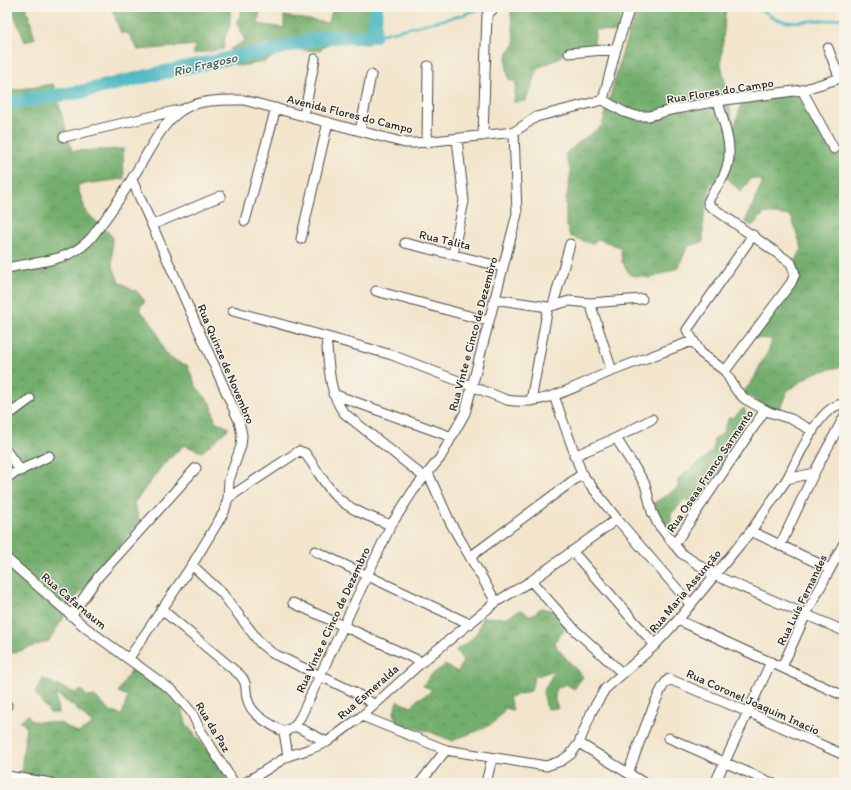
<svg xmlns="http://www.w3.org/2000/svg" width="851" height="790" font-family="Itim,sans-serif">
<defs>
<pattern id="forest-crowns" width="20" height="18" patternUnits="userSpaceOnUse"><rect width="20" height="18" fill="#73ae6d"/><path d="M2 6a3 3 0 1 1 6 0M12 15a3 3 0 1 1 6 0" fill="none" stroke="#5f8e5a"/></pattern>
</defs>
<rect width="100%" height="100%" fill="#f7f3e8"/>
<filter id="ink" filterUnits="userSpaceOnUse"><feTurbulence type="fractalNoise" baseFrequency=".025" numOctaves="2"/><feDisplacementMap in="SourceGraphic" scale="8" xChannelSelector="R" yChannelSelector="G"/><feConvolveMatrix kernelMatrix="1 2 1 2 8 2 1 2 1" color-interpolation-filters="sRGB"/></filter>
<filter id="wash" filterUnits="userSpaceOnUse"><feTurbulence type="fractalNoise" baseFrequency=".012" numOctaves="4" result="noise"/><feDisplacementMap in="SourceGraphic" scale="16" xChannelSelector="R" yChannelSelector="G"/><feGaussianBlur stdDeviation="0.9" result="paint"/><feColorMatrix in="noise" values="0 0 0 0 0 0 0 0 0 0 0 0 0 0 0 0 0 1.4 0 .05"/><feComposite in="paint" operator="in"/></filter>
<g filter="url(#wash)">
<rect width="100%" height="100%" fill="#f2e5cc"/>
<path fill="url(#forest-crowns)" stroke="#4f6c4c" d="M11,7H26L35,38L25,42Z
M111,7H230V27L225,36L223,49L193,54L196,45L138,50L128,33H121Z
M243,7H261L258,24L284,28V16L328,23L332,11L331,7H373L368,44L332,42L318,51L292,49L280,53L264,62L239,66L233,64L230,49L245,41L237,24Z
M510,7H624L617,33L596,29L593,48L567,51L556,60L537,68C534,84 531,87 526,101L514,102L516,82L509,80C506,66 503,54 515,44Z
M638,7H726L721,64L734,128L742,102L797,94L818,123L833,153L844,150V165H842L844,172V366L814,373L788,390L777,414L743,392C754,380 754,379 760,365C766,353 769,354 772,339L750,338L799,277L796,260L802,249L791,216L765,213L752,226L745,222L763,181L751,178L741,192L727,178L711,183L703,222V242L688,246L678,268L651,278L630,275L622,261L620,247L598,239L592,244L570,236L566,223V201L571,172L565,154L583,139L602,126L624,47Z
M53,84L72,151L123,149L124,179L77,185L86,212L112,236V264L119,282L136,291L145,301L139,309C143,314 149,319 152,324C166,345 157,357 187,365L196,386L211,404L215,421L229,428L202,452L184,445L162,466L134,503L140,522L75,599L49,641L7,655V91Z
M744,408L746,414L742,423L750,428L699,508L685,499L671,514V522L663,526L654,503L678,488V479L713,451L714,439L722,434L729,418L734,417Z
M541,608L554,611L567,627L555,641L557,648L583,677L574,689L566,684L555,689V701L558,708L547,709L543,692L555,670L534,677L531,691L509,697L513,710L505,708C493,731 473,730 453,741L425,730L397,725L394,712L397,701L412,707L418,699L428,694L432,689L423,686L430,676L445,665L458,672L463,661L456,650C472,640 478,636 482,617L505,618L521,610L531,616Z
M134,665L181,702L186,724L216,761L229,783H67L21,772L26,726L20,721L28,715L31,721L60,723L78,733L93,724L72,705L56,694L58,713H50L35,693L43,679L75,693L82,690L87,697L95,696L109,711L122,715L128,696L118,692Z"/>
<g fill="none" stroke-linecap="round" stroke-linejoin="round">
<path stroke="#49b7c3" stroke-width="2.5" d="M688,7H689
M752,7L764,11L775,19L788,22L833,20L844,17
M374,36L463,15L484,7"/>
<path stroke="#49b7c3" stroke-width="14" d="M7,103L81,92L160,73L239,56L255,54L324,37L374,36L376,7"/>
</g>
</g>
<g filter="url(#ink)">
<g fill="none" stroke-linecap="round" stroke-linejoin="round">
<g stroke="#494743" stroke-width="11">
<path id="minor" d="M828,48L840,79
M569,53L616,49
M802,90L834,149
M603,100L624,112L636,116H649L671,110L718,101L802,90L844,77
M603,100L616,49L630,7
M718,101C724,126 736,151 724,175C720,184 712,192 708,202L709,205L791,263L795,274L791,283L725,371
M304,115L315,59
M360,131L371,75
M483,136L487,15L495,7
M64,137L179,110
M427,143L428,66
M245,221L276,108
M152,225L221,196
M753,235L687,330L701,353L725,371L736,390L745,399L769,412L791,419L813,431
M301,239L328,122
M405,243L503,267
M453,254L464,201L457,139
M7,268C33,262 67,262 87,242C92,238 96,231 100,226C117,204 131,181 145,157C155,140 165,121 182,110C200,99 224,100 244,100L405,143H416L514,132L536,117L603,100
M376,291L488,321
M494,299L548,307
M590,303L612,371
M553,305L570,244
M548,307L569,301L590,303L642,299
M233,311L392,355L507,400C544,407 579,384 612,371C638,361 665,351 692,341
M326,337C329,363 328,392 344,413L424,477
M333,394L452,437
M554,396L582,474L617,519L691,605
M531,401L548,307
M7,416L30,399
M616,438L645,484L652,512L658,524L681,553L714,575L844,631
M7,452L21,471
M574,456L616,438L652,419
M428,473L450,522L496,602
M7,477L49,456
M787,479C798,459 819,404 844,404
M228,498L299,451L305,453C316,468 325,486 338,498C352,511 373,518 391,525
M751,531L830,569
M674,545L765,410
M780,546L814,473
M315,551L470,624
M572,551L655,645
M470,557L582,474
M7,559L86,628L174,692L192,713L199,728L234,783
M192,565L222,593L260,643L272,653L352,691L374,704
M531,581L575,630L622,673
M293,603L422,662
M161,609L240,675C249,684 244,691 248,701C252,716 272,725 284,732
M71,616L98,577L196,468
M678,620L844,696
M129,658L192,565L224,512L228,498L229,480L241,446L242,435L239,421L132,180
M782,667L806,614L844,543
M7,705V706
M362,716L446,750L546,766L561,761L571,754L579,743L592,711L605,689L655,645L678,620L751,531L787,479L814,473L844,417
M295,726L327,742
M669,738L772,783
M579,743L644,783
M288,756L284,732L295,726L301,716L391,525L413,491L440,458L465,413L517,214L514,132
M628,773C634,758 659,684 669,679L748,712L844,755
M7,776L51,783
M245,783L288,756L310,749L327,742L362,716L422,662L496,602L531,581L617,519
M420,783L446,750
M486,783L492,758
M715,783L771,662"/>
</g>
<use href="#minor" stroke="#fff" stroke-width="9"/>
</g>
</g>
<g text-anchor="middle" stroke-width="3" stroke-linejoin="round" paint-order="stroke">
<g font-size="12" fill="#2b2b2b" stroke="#f7f3e8">
<text transform="translate(720 91) rotate(-9)" y="4">Rua Flores do Campo</text>
<text transform="translate(350 114) rotate(14)" y="4">Avenida Flores do Campo</text>
<text transform="translate(445 240) rotate(13)" y="4">Rua Talita</text>
<text transform="translate(473 334) rotate(-75)" y="4">Rua Vinte e Cinco de Dezembro</text>
<text transform="translate(226 364) rotate(67)" y="4">Rua Quinze de Novembro</text>
<text transform="translate(710 471) rotate(-56)" y="4">Rua Oseas Franco Sarmento</text>
<text transform="translate(685 591) rotate(-50)" y="4">Rua Maria Assunção</text>
<text transform="translate(802 600) rotate(-64)" y="4">Rua Luís Fernandes</text>
<text transform="translate(74 601) rotate(40)" y="4">Rua Cafarnaum</text>
<text transform="translate(333 620) rotate(-65)" y="4">Rua Vinte e Cinco de Dezembro</text>
<text transform="translate(368 692) rotate(-41)" y="4">Rua Esmeralda</text>
<text transform="translate(753 702) rotate(24)" y="4">Rua Coronel Joaquim Inacio</text>
<text transform="translate(213 727) rotate(59)" y="4">Rua da Paz</text>
</g>
<g font-size="13" font-style="italic" fill="#365c60" stroke="#f7f3e8">
<text transform="translate(205 64) rotate(-13)" y="5">Rio Fragoso</text>
</g>
</g>
<rect width="851" height="790" fill="none" stroke="#f7f3e8" stroke-width="24"/>
</svg>
